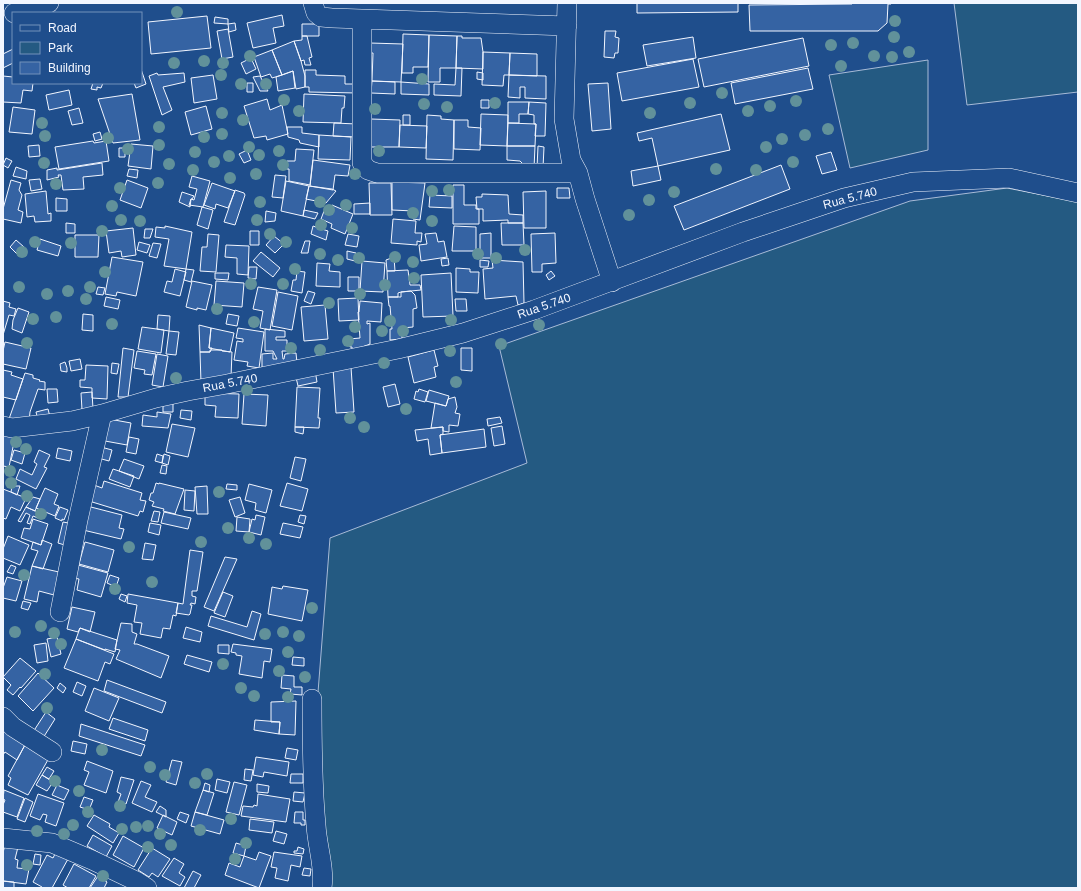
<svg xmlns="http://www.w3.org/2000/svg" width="1081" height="891" font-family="Arial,sans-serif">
<rect width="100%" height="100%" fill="#1f4e8c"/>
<path fill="#245a82" stroke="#a8bbd7" d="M954,3H1078V92L967,105Z
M928,60V150L850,168L829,75Z
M1007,188L1078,202V888H326L315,731L330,538L527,463L499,346L910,201Z"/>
<path fill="#3563a3" stroke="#f2f6ff" d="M637,3H738V12L637,13Z
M853,3H890L891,4H888L887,23L878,31H750L749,5L852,4Z
M282,15L284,26L273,28L276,43L253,48L247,23Z
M207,16L211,48L151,54L148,22Z
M215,17L228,19V24L214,23Z
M235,23L236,30L229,32L228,24Z
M302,24H319V36H302Z
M228,29L233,57L222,59L217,31Z
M605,31H616L615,37L619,38L618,53H615L614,58L604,57Z
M403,34L429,35L428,67H413V73H402Z
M429,35L457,36L456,68H440V82H428Z
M302,36H307L312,57L309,58L311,65H305L304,60L301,61L294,41L302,40Z
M457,36H462V38H481L483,52V69L456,68Z
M693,37L696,58L647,66L643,45Z
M803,38L809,66L704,87L698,59Z
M294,41L301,61L305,76V87L296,89L293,71L282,75L272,50Z
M370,43L403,44L401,82L372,81L373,53H369Z
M13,49V63L3,68V54Z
M272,50L282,75L272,78L270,74L261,77L254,57Z
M483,52L510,53L509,75H504L503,86L482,85Z
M510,53L537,54V76L509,75Z
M251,58L256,69L246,74L241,63Z
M693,59L699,87L622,101L617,73Z
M456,68H462L461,96L434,95V84L455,85Z
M808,68L813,89L735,104L731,83Z
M141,69L146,84L136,88L134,83H141Z
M305,70H316V75L345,76V84H357V93L309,92V87H305Z
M293,71L295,88L278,91L276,77Z
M477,72L483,73V80L477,79Z
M157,73L158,75L184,73L185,82L163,87L172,110L162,115L149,76Z
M213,75L217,99L194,103L191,78Z
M509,75L546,76V99L525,98V87H520V98L508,97Z
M3,76L13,77V83H33L32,91L23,90L21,103L3,102Z
M260,76L268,91H260L253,77Z
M372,81L395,82V94L371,93Z
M401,82L429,84V95L401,94Z
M93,83H103L101,88L97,87V90L91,89Z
M247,83H253V92H247Z
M608,83L611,129L592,131L588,84Z
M69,90L72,105L49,110L46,95Z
M132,94L140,140L113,143L98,99Z
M304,94L345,96L344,108H342L341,123L303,122Z
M267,99L270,110L282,105L288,134L267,140L266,136L254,138L244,106Z
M481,100H489V108H481Z
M508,102H529L528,114H519V123H508Z
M529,102L546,103L545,136H535L536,124H534V115L528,114Z
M206,106L212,129L191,135L185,112Z
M13,107L35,110L32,134L9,132Z
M79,108L83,123L72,125L68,111Z
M481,114L508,115L507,146L480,145Z
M721,114L730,150L658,166L652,138L639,141L637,133Z
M403,115H410V125H403Z
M427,115L441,116V119L454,120L453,160L426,159Z
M371,119L400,120L399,147H370Z
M454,120H468V127L481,128L480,150L454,149Z
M334,123L357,124L356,137L333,136Z
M508,123L536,124L535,146H507Z
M400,125L427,126L426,148L399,147Z
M287,127H302V133L319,135V147L300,143L299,140L288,137Z
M100,132L102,139L95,141L93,134Z
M319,135L351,137L350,160L318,159Z
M93,141L94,143L106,141L109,161L59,169L55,147Z
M131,144L153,146L151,169L128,166Z
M39,145L40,156L29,157L28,146Z
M507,146H535L534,169L527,168L520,161L507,160Z
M538,146L544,147L543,168H537Z
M119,148H125V157H119Z
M296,149L314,150L310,185L289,181V169H287V161H295Z
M247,150L251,160L244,163L239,154Z
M831,152L837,170L822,174L816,156Z
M6,158L12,161L8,168L3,165Z
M313,160L350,165L348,176L335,175L333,190L310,186Z
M102,163L103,175L83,177L84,189L63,190L61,175H58L59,177L47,180V170L57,168V170Z
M781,165L790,189L684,230L674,206Z
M658,166L661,180L633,186L631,171Z
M16,167L27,171L26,179L13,176Z
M129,169L138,170L137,178L127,176Z
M275,175L286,176L283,198L272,197Z
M192,176L210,181L203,207L189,205L191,199L194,200L197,189L189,187Z
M40,179L42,189L31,191L29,180Z
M11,180L21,183L19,190L22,195L18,210L23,212L21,223L3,219V209Z
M127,180L148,188L141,208L120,200Z
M286,181L309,186L303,216L281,211Z
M392,182L425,183L420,220L413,219L414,211L392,210Z
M212,183L235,191L228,208L216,204L215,209L204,205Z
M369,183H391L392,215H370Z
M453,185H464V205H476V209H479V224H453Z
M309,186L332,189L336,191L326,203L306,199Z
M557,188H569L570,198H557Z
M235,190L244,193L245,195L235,225L224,222Z
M46,191L48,214L51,213V221L35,222L34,216L27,217L25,194Z
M546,191V228H524L523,192Z
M182,192L194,196L192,199H191L190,207L179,202Z
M482,194L508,195L509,214L523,215V223H508V220L483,221V209H477L476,197H482Z
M430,195L452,196V208L429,207Z
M56,198L67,199V211H56Z
M370,203V214H354V204Z
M332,205L353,214L345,234L331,228L332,224L321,219L324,211L328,213Z
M202,207L213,210L208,229L197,225Z
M304,210L318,213L315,219L303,216Z
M266,211L276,213L275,221L265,222Z
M393,219L416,221L415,233H422L421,242L417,241V245L391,243Z
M66,223L75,224V233H66Z
M501,223H523L524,245H502Z
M165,226L192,232L186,269L164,266L169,239L155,237L156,227L165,228Z
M313,226L328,231L326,240L311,234Z
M454,226L476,227V251H452Z
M133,228L136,255L122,257L121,251L109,253L106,231Z
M145,229H153L150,238H144Z
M250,231H259V245H250Z
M436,233L438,242L444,241L447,257L421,261L419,245L427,244L425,234Z
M491,233V258H480V234Z
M555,233L556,263L542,264V272H532L531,234Z
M208,234L219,235L216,272L200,271L202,247H207Z
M348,234L359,236L357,247L345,245Z
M75,235H99L98,257H75Z
M274,236L284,244L275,253L266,245Z
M40,239L61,246L58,256L37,250Z
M16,240L24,247L18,255L10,247Z
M305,241H310L308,253H301Z
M139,242L150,245L147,253L137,250Z
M153,243L161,244L157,258L149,256Z
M226,245L249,246L248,275L237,274V258L225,257Z
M347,251L356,253L355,261L347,259Z
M261,252L280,268L273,277L253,261Z
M112,257L143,262L136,296L117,292L116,296L105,294Z
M394,257L395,271H387L386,260Z
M448,258L449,265L442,266L441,259Z
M480,260L489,261L488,267H480Z
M492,260L523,262L524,303L518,305L516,296L485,299L483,269L493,268Z
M362,261L385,263L383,292L360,291Z
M317,263L330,264L329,271L340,272V287L316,286Z
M249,267H257L256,279L248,278Z
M456,268L470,269V272H479L478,293L456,292Z
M175,269L186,272L180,296L164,292L167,281L172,282Z
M186,269L194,270L191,282L184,280Z
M408,270L410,285H420L421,290L401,292L398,293V297H388L387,271Z
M297,271L305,272L302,293L291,291L293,280H296Z
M551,271L555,276L549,280L546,275Z
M215,273H229L228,280L215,279Z
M451,273L453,316L423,317L421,275Z
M348,277H359V291H348Z
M192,281L212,285L206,310L197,308V310L186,307Z
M216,281L244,283L242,307L214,305Z
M98,287L105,288L103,295L96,294Z
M258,287L277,290L270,330L260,328L263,311L253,309Z
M308,291L315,293L311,304L304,301Z
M411,291L415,295L417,308L413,309V327L402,328V339L390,340V329H392L390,306H389L388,297H401V292Z
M278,292L298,296L292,330L272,326Z
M106,297L120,300L118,309L104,306Z
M358,298L359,320L339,321L338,299Z
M455,299H466L467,311H456Z
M3,301L10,303L9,307L16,309L14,316L9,315L3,335Z
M360,301L382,303L381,322L367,321V324L370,323V344L352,351V347H350L349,339L360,338L358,312H359Z
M325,305L328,339L304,341L301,307Z
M18,308L29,312L22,333L12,329L13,320Z
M83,314L93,315V331L82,330Z
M228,314L239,316L237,326L226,324Z
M158,315L170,316L169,331L157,329Z
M199,325L211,328L209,348H212L210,352H200Z
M142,327L164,330L161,353L138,349Z
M211,328L234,333L230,352L209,348Z
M238,328L264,332L259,368L247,366L248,362L234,360L237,341L243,342V339L236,338Z
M265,329L285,331V337H276V340H287V351H282L283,359H284L285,354L296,353L297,363L262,372V354L273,353V359H277L273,351H265Z
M169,331L179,332L176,355L166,354Z
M5,342L31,348L26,369L3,364V351Z
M123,348L134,350L128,397H118Z
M461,348H472V371L461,370Z
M210,350H222V351L232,352L231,377L201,383L200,352H210Z
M434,350L438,366L434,367L436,377L414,383L408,357Z
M137,351L156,354L152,375L144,374L145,370L134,368Z
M157,354L168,356L163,387L152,385Z
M80,359L82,369L71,371L69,361Z
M65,362L67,368V372L61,371L60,364Z
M112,363L119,364L117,374L111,373Z
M86,365L108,366L107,399L92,398V388L80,387V380H85Z
M351,367L354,412L336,413L333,368Z
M3,370L12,372L11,375L23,379L16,400L3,397Z
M315,370L317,382L298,386L295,373Z
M25,373L33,375V378L40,380L39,381L45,382V390L38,389L30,412L29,422L9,419Z
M395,384L400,404L388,407L383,387Z
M297,387L320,388L318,418H320L319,428L295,427Z
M47,389H57L58,402L48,403Z
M419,389L428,392L425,402L414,399L416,391L418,392Z
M429,390L449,396L446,406L426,401Z
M92,392L93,409L82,410L81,393Z
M205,393L239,394L238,418L215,417L216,406L205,405Z
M244,394L268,395L266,426L242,424Z
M455,397L457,407L455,413L460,414L458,426L449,425V432L443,431V427L431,428L435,403L446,406L448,399Z
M163,399H173V412H163Z
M48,409L50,417L38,420L36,412Z
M181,410L192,411L191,420L180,418Z
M157,412L171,414L168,428L142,426L143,415L157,417Z
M500,417L502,423L488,426L487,419Z
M109,419L131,423L127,445L105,441Z
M172,424L195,428L188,457L166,452Z
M502,426L505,444L494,446L491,428Z
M295,427H304L303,434L295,432Z
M443,427V434L440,435L442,453L430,455L428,439L417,441L415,430Z
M484,429L486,447L442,453L440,435Z
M5,430L16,432L9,467L3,466V438Z
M129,437L139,439L136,454L126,452Z
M101,447L112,450L109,461L98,458Z
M58,448L72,451L70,461L56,458Z
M14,450L25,453L22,464L11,460Z
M39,450L50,455L44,467L47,468L36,489L16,479L20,469L32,475L37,464L34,462Z
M157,454L163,456L162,463L155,461Z
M164,454L170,456L168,465L162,463Z
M295,457L306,459L301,481L290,478Z
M124,459L144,466L139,479L119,471Z
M162,465L167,466L166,474L160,473Z
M113,469L134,476L130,487L109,479Z
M104,481L142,493L140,500L146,501L143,512L140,511L138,516L89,501L94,485L102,488Z
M156,483L159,484V483L184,489L175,514L163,511L164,509L152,506L154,502L149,500L151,493H153Z
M287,483L308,489L302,511L280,506Z
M227,484L237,485V490L226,489Z
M249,484L272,490L266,513L255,510L256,503L245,500Z
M12,486H20L17,495L11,492Z
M207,486L208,514H197L195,487Z
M45,488L58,494L54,504L59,506L55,516L36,508Z
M3,489L26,498L20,511L11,507L6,519L3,518Z
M185,490L195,491L194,511L184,510Z
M33,497L40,499L35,511L26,507Z
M240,497L245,513L235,517L229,500Z
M87,506L122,515L119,528L124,529L121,539L83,530Z
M26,507L40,513L38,518L33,516L30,524L27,523L30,515L26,513L21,522L18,521Z
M60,507L68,510L64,520L62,519V521L55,518Z
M154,511L160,512L158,522L151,521Z
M164,512L191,518L188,529L161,523Z
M256,515L265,517L261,535L249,532L252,519L255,520Z
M300,515L306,516L304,524L298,522Z
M237,517L250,519L249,532L236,531Z
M33,519L48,524L41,545L21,538L24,528L30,529Z
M63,522L74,524L68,546L58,543Z
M150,523L161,525L159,535L148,532Z
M283,523L303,527L300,538L280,534Z
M8,536L29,545L20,565L3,558V549Z
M42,540L52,544L43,569L32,566L38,551L31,549L33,542L41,545Z
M85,542L114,550L108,572L79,564Z
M145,543L156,545L153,560L142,559Z
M190,550L203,552L197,591H192V596L196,597L195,604L191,603L190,605H192L190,614L189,615L176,613L178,603L183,604Z
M225,557L237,559L214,611L204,607Z
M11,565L16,567L13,574L7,572Z
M78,565L108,573L101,597L77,590L79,579L74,578Z
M32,566L59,572L54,595L39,591L37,602L24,599Z
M110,575L119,578L116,587L107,583Z
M7,577L22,581L16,601L3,598V588Z
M283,586L308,590L302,621L268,614L272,587L282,589Z
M223,592L233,596L225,617L214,613Z
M121,594L127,596L125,602L119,599Z
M128,594L178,603L176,616L173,615L170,629L163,628L161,638L140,634L142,623L134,622L137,605L127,603Z
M23,601L31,603L28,610L21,608Z
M72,607L95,612L90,632L80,628L78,632L67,629Z
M252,611L261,614L254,640L208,626L211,616L247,627Z
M121,623L132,624V632L137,634L134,644H137L169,656L161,678L116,659L120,650L115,649Z
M186,627L202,632L200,642L183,638Z
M80,628L117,640L115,652L105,649V650L76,639Z
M57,637L61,654L51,657L47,639Z
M76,639L114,654L110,664L105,662L98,681L64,668Z
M46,643L48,661L37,663L34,645Z
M233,644L272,649L270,662L264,661L262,678L239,674L242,656L236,655V653L231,652Z
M218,645H229V654L218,653Z
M187,655L212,662L209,672L184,664Z
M293,657L304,658V666L292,665Z
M20,658L36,671L21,688L20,687L13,695L7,690L11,685L3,677Z
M38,673L54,688L33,711L18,696Z
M282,675L294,676V687H302V695L290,694L291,689L281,688Z
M107,680L166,702L162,713L104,691Z
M77,682L86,686L82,696L73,692Z
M60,683L66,688L63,693L57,688Z
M94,688L119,698L109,721L85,711Z
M296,701L295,735L279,734L280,722H271V702Z
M46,712L55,719L43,738L33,732Z
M113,718L148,730L145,741L109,729Z
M255,720L280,722L279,734L254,730Z
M3,721L26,743L17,760L5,752L3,755Z
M81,724L145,745L141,756L79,736Z
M73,741L87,744L85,754L71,751Z
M26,743L49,758L28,795L8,785L11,778L8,776Z
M287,748L298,750L296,760L285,758Z
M256,757L289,762L287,776L264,772L263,777L253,775Z
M172,760L182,762L176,785L166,782Z
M87,761L113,771L106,793L84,785L89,772L84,770Z
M47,767L54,771L49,779L42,775Z
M245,769L253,770L251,781L244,780Z
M291,774H303V783H290Z
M42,775L53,782L47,791L36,785Z
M121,777L134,780L126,804L118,802L121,794L117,792Z
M217,779L230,782L227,793L215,790Z
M141,781L151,785L145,797L157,802L152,812L132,803Z
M234,782L247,785L239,815L226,812Z
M205,783L210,785L209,792L203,790Z
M257,784L269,786L268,793L257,792Z
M57,785L69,790L64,800L52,795Z
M4,790L24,798L17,817L3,812V805L5,800L3,799Z
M203,790L214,793L207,815L195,812Z
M294,792L305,793L303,802L293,801Z
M38,794L64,803L56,826L45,822L47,815L43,814L40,820L30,816Z
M258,794L290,799L286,822L241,816L243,806L253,807L254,805L257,806Z
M84,797L93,800L89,810L80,807Z
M25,798L33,802L25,822L17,819Z
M160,806L166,810V817L156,812Z
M180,812L189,815L186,823L177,819Z
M195,812L224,820L220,834L191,826Z
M295,812H303V820H305V825H301V823H294Z
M94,815L110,824L109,827L119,833L113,843L87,826Z
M163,815L177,822L172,835L157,828Z
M250,819L274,822L272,833L249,830Z
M276,831L287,834L284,844L273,841Z
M93,835L112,846L106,857L87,846Z
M123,836L144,848L134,867L113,855Z
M236,843L246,846L244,856L233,853Z
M5,844L18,847L15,859L18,860L17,868L29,869L26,884L3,881V853Z
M298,847L304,849L303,854L294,853V851H297Z
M152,848L170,859L158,877L152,873L149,877L138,870Z
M56,852L68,859L52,888H41L42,887L33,882L47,855L53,858Z
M259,852L271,856L259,888L225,875L229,863L240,867L244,856L256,860Z
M274,852L302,856L300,867L291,865L288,881L275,878L277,868L271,867Z
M35,854L41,855L40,865L33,864Z
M174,858L184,864L179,873L185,877L180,886L162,876Z
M74,864L96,876L89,888H68L63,885Z
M304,868L311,869L310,876L302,875Z
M193,871L201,875L194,888H184Z
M98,876L107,882L104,888H90Z
M3,881L14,882V888H3Z"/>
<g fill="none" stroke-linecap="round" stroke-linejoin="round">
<g stroke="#f2f6ff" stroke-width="20">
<path id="minor" d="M313,3L316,13L321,17L332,18L567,26
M567,3L564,119L571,160L578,173L585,199L612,282
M14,13L49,3
M362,20V163L368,170L377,173H578
M3,426L12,428L72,421L102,414L156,398L188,391L227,384L398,349L463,333L534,310L743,232L844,198L913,182L1009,178L1078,193
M60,612L78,520L102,414
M312,699C312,741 312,783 316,825C317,846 325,867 322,888
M3,717L13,727L52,752
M3,838L52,843L92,860L136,881L147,888"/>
</g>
<use href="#minor" stroke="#1f4e8c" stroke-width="19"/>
</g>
<g fill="#61919a">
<circle cx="177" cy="12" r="6"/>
<circle cx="895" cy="21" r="6"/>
<circle cx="894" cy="37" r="6"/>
<circle cx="853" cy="43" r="6"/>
<circle cx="831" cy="45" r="6"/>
<circle cx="909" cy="52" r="6"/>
<circle cx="250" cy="56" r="6"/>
<circle cx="874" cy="56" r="6"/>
<circle cx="892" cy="57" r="6"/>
<circle cx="204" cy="61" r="6"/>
<circle cx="174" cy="63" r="6"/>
<circle cx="223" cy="63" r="6"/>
<circle cx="841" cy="66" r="6"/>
<circle cx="221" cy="75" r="6"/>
<circle cx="422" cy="79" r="6"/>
<circle cx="241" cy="84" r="6"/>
<circle cx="266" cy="84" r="6"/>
<circle cx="722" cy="93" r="6"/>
<circle cx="284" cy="100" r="6"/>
<circle cx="796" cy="101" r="6"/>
<circle cx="495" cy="103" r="6"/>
<circle cx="690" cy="103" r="6"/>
<circle cx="424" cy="104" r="6"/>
<circle cx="770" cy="106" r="6"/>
<circle cx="447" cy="107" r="6"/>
<circle cx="375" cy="109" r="6"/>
<circle cx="299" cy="111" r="6"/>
<circle cx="748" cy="111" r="6"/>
<circle cx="222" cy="113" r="6"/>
<circle cx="650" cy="113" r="6"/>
<circle cx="243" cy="120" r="6"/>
<circle cx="42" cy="123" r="6"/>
<circle cx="159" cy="127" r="6"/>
<circle cx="828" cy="129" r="6"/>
<circle cx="222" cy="134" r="6"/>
<circle cx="805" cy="135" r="6"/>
<circle cx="45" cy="136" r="6"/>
<circle cx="204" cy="137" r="6"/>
<circle cx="108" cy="138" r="6"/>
<circle cx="782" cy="139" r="6"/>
<circle cx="159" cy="145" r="6"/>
<circle cx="249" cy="147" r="6"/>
<circle cx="766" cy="147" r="6"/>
<circle cx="128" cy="149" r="6"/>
<circle cx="279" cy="151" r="6"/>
<circle cx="379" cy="151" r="6"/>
<circle cx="195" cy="152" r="6"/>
<circle cx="259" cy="155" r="6"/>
<circle cx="229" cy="156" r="6"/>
<circle cx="214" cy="162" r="6"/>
<circle cx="793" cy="162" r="6"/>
<circle cx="44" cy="163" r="6"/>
<circle cx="169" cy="164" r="6"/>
<circle cx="283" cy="165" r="6"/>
<circle cx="716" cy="169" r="6"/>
<circle cx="193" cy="170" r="6"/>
<circle cx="756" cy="170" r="6"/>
<circle cx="256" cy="174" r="6"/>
<circle cx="355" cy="174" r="6"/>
<circle cx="230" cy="178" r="6"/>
<circle cx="158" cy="183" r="6"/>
<circle cx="56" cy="184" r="6"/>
<circle cx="120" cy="188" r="6"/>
<circle cx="449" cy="190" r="6"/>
<circle cx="432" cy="191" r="6"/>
<circle cx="674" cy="192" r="6"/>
<circle cx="649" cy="200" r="6"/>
<circle cx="260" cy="202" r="6"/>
<circle cx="320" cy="202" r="6"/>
<circle cx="346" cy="205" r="6"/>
<circle cx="112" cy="206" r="6"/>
<circle cx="329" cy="210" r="6"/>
<circle cx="413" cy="213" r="6"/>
<circle cx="629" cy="215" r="6"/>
<circle cx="121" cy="220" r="6"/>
<circle cx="257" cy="220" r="6"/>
<circle cx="140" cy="221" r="6"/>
<circle cx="432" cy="221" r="6"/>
<circle cx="321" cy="225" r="6"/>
<circle cx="352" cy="228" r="6"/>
<circle cx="102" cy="231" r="6"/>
<circle cx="270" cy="234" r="6"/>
<circle cx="35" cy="242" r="6"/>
<circle cx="286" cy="242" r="6"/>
<circle cx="71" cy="243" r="6"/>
<circle cx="525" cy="250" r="6"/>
<circle cx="22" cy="252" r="6"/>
<circle cx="320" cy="254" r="6"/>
<circle cx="478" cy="254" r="6"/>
<circle cx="395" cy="257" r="6"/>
<circle cx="359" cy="258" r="6"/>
<circle cx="496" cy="258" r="6"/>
<circle cx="338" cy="260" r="6"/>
<circle cx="413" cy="262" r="6"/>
<circle cx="295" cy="269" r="6"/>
<circle cx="105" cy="272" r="6"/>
<circle cx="414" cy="278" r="6"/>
<circle cx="251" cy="284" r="6"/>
<circle cx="283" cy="284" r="6"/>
<circle cx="385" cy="285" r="6"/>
<circle cx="19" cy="287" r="6"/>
<circle cx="90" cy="287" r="6"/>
<circle cx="68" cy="291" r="6"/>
<circle cx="47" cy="294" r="6"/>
<circle cx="360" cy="294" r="6"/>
<circle cx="86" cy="299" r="6"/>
<circle cx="329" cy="303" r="6"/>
<circle cx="217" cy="309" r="6"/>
<circle cx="56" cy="317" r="6"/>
<circle cx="33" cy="319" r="6"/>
<circle cx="451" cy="320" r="6"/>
<circle cx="390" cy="321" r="6"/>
<circle cx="254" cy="322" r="6"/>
<circle cx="112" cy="324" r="6"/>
<circle cx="539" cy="325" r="6"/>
<circle cx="355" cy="327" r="6"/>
<circle cx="382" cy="331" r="6"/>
<circle cx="403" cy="331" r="6"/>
<circle cx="348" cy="341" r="6"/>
<circle cx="27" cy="343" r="6"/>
<circle cx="501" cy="344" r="6"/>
<circle cx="291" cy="348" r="6"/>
<circle cx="320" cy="350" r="6"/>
<circle cx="450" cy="351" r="6"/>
<circle cx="384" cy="363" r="6"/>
<circle cx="176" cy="378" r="6"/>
<circle cx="456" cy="382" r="6"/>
<circle cx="247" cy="390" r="6"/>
<circle cx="406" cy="409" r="6"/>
<circle cx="350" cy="418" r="6"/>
<circle cx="364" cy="427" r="6"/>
<circle cx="16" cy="442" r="6"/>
<circle cx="26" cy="449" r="6"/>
<circle cx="10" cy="471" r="6"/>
<circle cx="11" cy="483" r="6"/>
<circle cx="219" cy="492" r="6"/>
<circle cx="27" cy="496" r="6"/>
<circle cx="41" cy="514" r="6"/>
<circle cx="228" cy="528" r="6"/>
<circle cx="249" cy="538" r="6"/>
<circle cx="201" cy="542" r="6"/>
<circle cx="266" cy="544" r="6"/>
<circle cx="129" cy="547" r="6"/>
<circle cx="24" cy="575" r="6"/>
<circle cx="152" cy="582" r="6"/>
<circle cx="115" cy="589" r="6"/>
<circle cx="312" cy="608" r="6"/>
<circle cx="41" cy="626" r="6"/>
<circle cx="15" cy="632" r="6"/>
<circle cx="283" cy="632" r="6"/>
<circle cx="54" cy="633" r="6"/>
<circle cx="265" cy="634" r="6"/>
<circle cx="299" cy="636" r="6"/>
<circle cx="61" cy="644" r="6"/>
<circle cx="288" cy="652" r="6"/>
<circle cx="223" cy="664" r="6"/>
<circle cx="279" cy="671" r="6"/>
<circle cx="45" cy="674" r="6"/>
<circle cx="305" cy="677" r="6"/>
<circle cx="241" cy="688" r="6"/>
<circle cx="254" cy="696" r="6"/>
<circle cx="288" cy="697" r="6"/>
<circle cx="47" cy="708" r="6"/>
<circle cx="102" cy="750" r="6"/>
<circle cx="150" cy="767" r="6"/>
<circle cx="207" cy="774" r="6"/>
<circle cx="165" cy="775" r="6"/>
<circle cx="55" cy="781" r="6"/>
<circle cx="195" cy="783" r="6"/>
<circle cx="79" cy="791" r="6"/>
<circle cx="120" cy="806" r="6"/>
<circle cx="88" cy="812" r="6"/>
<circle cx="231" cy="819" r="6"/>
<circle cx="73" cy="825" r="6"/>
<circle cx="148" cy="826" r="6"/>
<circle cx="136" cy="827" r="6"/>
<circle cx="122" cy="829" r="6"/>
<circle cx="200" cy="830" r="6"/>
<circle cx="37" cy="831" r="6"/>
<circle cx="64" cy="834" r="6"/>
<circle cx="160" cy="834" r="6"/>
<circle cx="246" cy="843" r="6"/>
<circle cx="171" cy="845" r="6"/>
<circle cx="148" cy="847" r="6"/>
<circle cx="235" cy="859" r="6"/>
<circle cx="27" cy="865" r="6"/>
<circle cx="103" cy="876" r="6"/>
</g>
<g text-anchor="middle" stroke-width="3" stroke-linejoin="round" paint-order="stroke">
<g font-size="12" fill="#f2f6ff" stroke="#1f4e8c">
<text transform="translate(850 198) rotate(-15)" y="4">Rua 5.740</text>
<text transform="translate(544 306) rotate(-19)" y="4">Rua 5.740</text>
<text transform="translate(230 383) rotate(-11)" y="4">Rua 5.740</text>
</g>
</g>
<rect width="1081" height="891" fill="none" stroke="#f2f6ff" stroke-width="8"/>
<rect x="12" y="12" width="130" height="72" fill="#1f4e8c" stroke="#7391ba"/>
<rect x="20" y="25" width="20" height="6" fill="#1f4e8c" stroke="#7391ba"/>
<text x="48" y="32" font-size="12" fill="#f2f6ff">Road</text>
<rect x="20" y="42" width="20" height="12" fill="#245a82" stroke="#7391ba"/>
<text x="48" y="52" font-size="12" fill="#f2f6ff">Park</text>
<rect x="20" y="62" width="20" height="12" fill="#3563a3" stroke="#7391ba"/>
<text x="48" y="72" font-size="12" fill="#f2f6ff">Building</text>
</svg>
